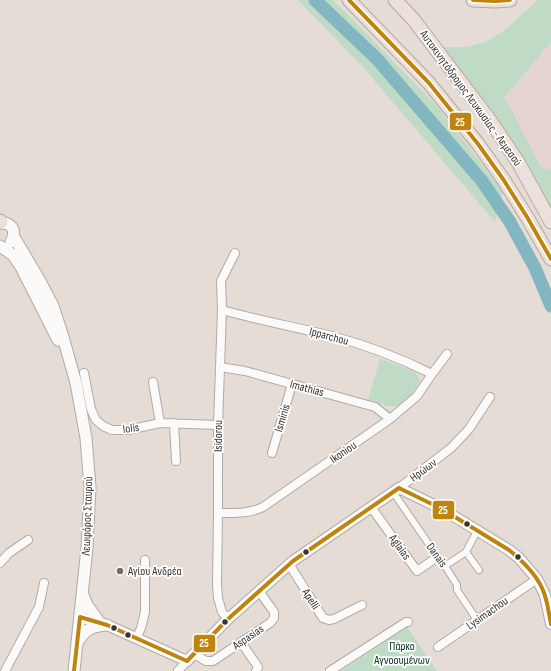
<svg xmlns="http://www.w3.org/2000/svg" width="551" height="671" font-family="'Sofia Sans Condensed',sans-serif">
<rect width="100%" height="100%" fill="#e4dcd5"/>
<path fill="#e6d4d3" d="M551,42V170L541,167L509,105L503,99Z"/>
<path fill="#c0dbc5" d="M298,0H333L351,18L436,105L503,191L495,222L362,66Z
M538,0H551V42L503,99L509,105L541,167L551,170V208L523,158L492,110L441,47H467L486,42L506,29Z
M380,359L414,371C416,374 419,376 419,380C420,387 405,400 400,405C391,409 378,403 368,400Z
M407,627L437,671H341Z"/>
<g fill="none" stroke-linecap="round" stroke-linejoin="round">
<path stroke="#82b6c0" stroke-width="13" d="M315,0L377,59L482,181L510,222L535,268L551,306"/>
<g stroke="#b0aaa5" stroke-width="8">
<path id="pedestrian" d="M393,492L437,556L445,566L457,585V590L477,620
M466,552L479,570
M445,566L466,552L477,531"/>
</g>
<g stroke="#b0aaa5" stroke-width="10">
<path id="minor" d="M222,310C258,320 295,327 332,336C366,345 400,358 432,374
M220,367L245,371L375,407L390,419
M84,373L91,409L96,420L103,426L112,430H128L160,423L218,425
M153,382L160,423
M174,423L176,461
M272,453L292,384
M399,488L451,448L469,429L490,397
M371,507L417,571L433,560
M218,513C234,513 249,514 263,507L390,419L417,396L432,374L447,354
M0,563L9,553L28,540
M289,564L323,618L329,620L334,619L362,605
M228,619L222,612L218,598L217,584L218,513V425L222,310L221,281L235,253
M137,637L141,628L145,612V560
M241,642L258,667L256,671
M438,647L537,579
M194,654L206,661H213L270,623L274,618V612L259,591
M5,671L39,607L44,583
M178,671L187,661
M330,671L406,622H408"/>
</g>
<g stroke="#b0aaa5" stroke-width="12">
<path id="tertiary" d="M80,617L107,625L187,661L228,619L293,561L399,488L442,509L509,550L519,558L537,579L545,595L551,624"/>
</g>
<g stroke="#b0aaa5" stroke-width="13">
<path id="secondary" d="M0,223C12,222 17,231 11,242
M14,237L40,281L53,306L63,337L76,383L86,438L90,487L87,548L74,671
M0,246L13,255L21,267L58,340
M83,595L87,605L100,623
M77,643C85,629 92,626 107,625"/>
</g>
<g stroke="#b7a69e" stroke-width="15">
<path id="trunk" d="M349,0L429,83L478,144L503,179L527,217L551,259
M395,0L413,19L489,119L518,162L551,222
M473,0L495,1L510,0
M0,221L1,222"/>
</g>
<use href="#pedestrian" stroke="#fbfaf9" stroke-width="6"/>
<use href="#minor" stroke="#fbfaf9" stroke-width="8"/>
<use href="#tertiary" stroke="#fbfaf9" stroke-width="10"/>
<use href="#secondary" stroke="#fbfaf9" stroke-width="11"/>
<use href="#trunk" stroke="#ebe0db" stroke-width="13"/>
<g stroke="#fff" stroke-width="7">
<path id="bus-1" d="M349,0L429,83L478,144L503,179L527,217L551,259
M473,0L495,1L510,0
M74,671L80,617L107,625L187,661L228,619L293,561L399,488L442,509L509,550C524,562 540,578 545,596C548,605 549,615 551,624"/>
</g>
<use href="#bus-1" stroke="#be840e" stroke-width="4"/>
</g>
<g fill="#3a342f" stroke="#fff" stroke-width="1.5">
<circle cx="467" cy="524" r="3.5"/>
<circle cx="306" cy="552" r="3.5"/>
<circle cx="518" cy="557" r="3.5"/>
<circle cx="225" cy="622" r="3.5"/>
<circle cx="114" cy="628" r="3.5"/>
<circle cx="128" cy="635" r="3.5"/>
</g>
<circle fill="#766f69" stroke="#fff" stroke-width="1.5" cx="120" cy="571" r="4"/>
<g text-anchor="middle" stroke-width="3.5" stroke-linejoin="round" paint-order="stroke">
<g font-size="12" fill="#3a342f" stroke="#fff">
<text transform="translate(471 98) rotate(54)" y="4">Αυτοκινητόδρομος Λευκωσίας - Λεμεσού</text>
<text transform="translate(329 336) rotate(15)" y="4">Ipparchou</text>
<text transform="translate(307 388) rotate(15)" y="4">Imathias</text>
<text transform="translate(282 418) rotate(-73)" y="4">Isminis</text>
<text transform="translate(131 428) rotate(-7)" y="4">Iolis</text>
<text transform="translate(218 436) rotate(-90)" y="4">Isidorou</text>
<text transform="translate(343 452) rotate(-35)" y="4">Ikoniou</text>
<text transform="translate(423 470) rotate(-37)" y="4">Ηρώων</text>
<text transform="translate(87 516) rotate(-88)" y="4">Λεωφόρος Σταυρού</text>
<text transform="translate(400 547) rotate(54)" y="4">Aglaias</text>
<text transform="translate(437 555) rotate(54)" y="4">Danais</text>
<text transform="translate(311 599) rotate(58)" y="4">Apelli</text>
<text transform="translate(487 613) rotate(-35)" y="4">Lysimachou</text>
<text transform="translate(248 637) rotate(-34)" y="4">Aspasias</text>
</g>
<g font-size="12" fill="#3a342f" stroke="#fff" text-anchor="start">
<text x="128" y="575">Αγίου Ανδρέα</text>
</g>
<g font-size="12" fill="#00321b" stroke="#fff">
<text x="402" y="650">Πάρκο<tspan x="402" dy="14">Αγνοουμένων</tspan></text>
</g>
</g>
<g stroke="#fff" stroke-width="1.5">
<rect x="449" y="112" width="23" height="19" rx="4" fill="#be840e"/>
<rect x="432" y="500" width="23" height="20" rx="4" fill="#be840e"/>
<rect x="193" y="634" width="23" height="19" rx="4" fill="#be840e"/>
</g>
<g font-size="11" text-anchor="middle" font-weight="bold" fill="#fff">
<text x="460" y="126">25</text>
<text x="443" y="514">25</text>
<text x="204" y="647">25</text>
</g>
</svg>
